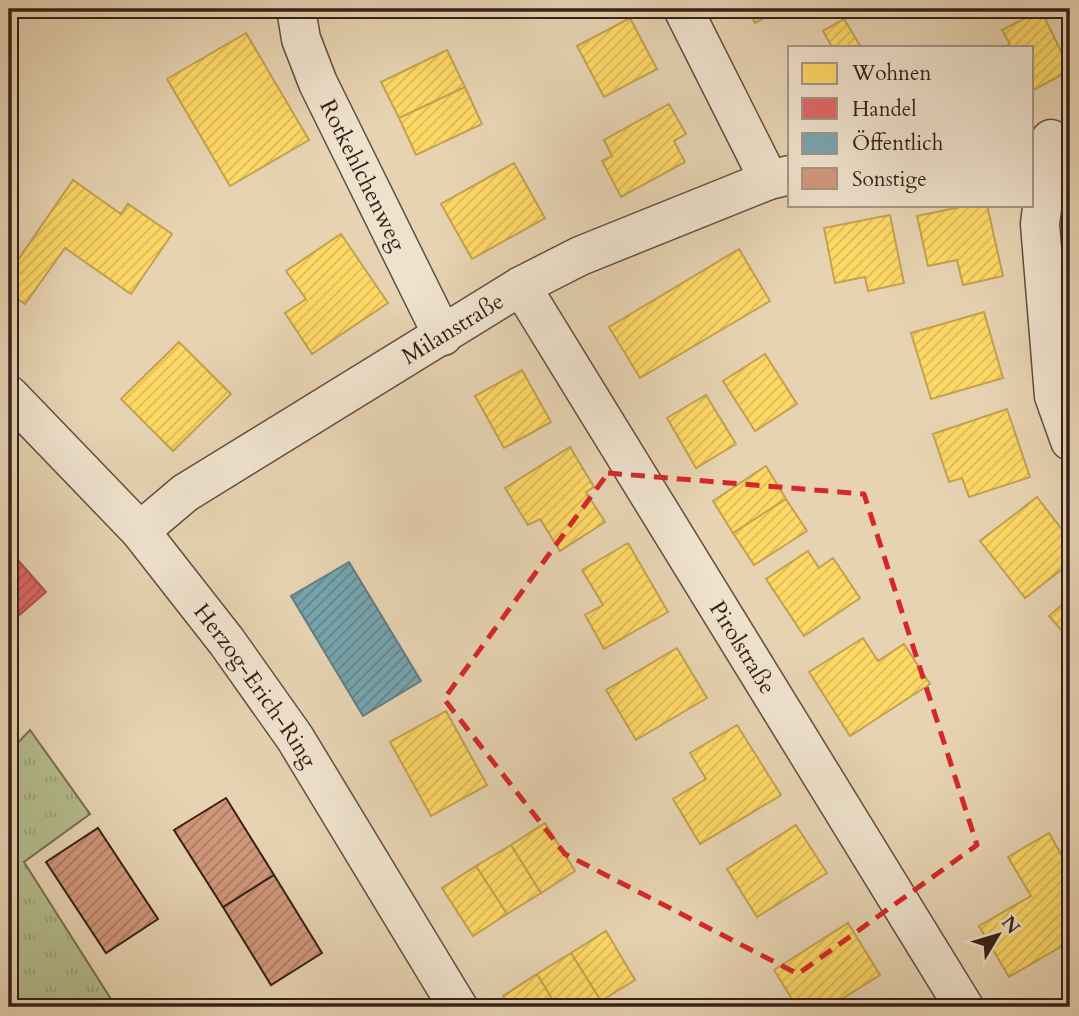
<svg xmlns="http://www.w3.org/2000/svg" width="1079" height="1016" font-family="Cardo,serif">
<defs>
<pattern id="grass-tufts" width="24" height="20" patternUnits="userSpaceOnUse" patternTransform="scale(1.75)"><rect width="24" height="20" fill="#b4bc8d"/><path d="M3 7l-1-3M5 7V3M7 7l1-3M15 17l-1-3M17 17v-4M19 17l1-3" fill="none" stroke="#9ba179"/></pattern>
<pattern id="homes-hatch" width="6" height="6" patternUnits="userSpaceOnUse" patternTransform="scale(1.75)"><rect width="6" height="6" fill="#ffd966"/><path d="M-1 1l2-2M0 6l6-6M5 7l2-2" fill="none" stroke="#dbba58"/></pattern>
<pattern id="shops-hatch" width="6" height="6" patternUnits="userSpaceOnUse" patternTransform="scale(1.75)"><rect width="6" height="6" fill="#e06666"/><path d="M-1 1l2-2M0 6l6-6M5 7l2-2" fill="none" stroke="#b65453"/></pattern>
<pattern id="public-hatch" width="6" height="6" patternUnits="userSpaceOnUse" patternTransform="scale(1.75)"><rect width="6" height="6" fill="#76a5af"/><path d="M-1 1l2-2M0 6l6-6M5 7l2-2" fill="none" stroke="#62868e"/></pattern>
<pattern id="building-hatch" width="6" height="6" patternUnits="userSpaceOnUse" patternTransform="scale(1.75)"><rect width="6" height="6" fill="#d1977b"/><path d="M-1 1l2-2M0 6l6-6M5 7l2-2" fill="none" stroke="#aa7b64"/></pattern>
</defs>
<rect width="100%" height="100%" fill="#e7d3b2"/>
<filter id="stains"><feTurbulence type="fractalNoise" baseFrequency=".00286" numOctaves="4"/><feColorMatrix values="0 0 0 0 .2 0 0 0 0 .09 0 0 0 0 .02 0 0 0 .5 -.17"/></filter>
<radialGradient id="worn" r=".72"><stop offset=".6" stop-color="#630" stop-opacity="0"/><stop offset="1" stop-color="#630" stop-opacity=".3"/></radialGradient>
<path fill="url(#grass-tufts)" stroke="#756e54" stroke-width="2" d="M30,730L90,814L24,862L116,1007H9V752Z"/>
<path fill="url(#homes-hatch)" stroke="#c3a24f" stroke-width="2" d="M748,9H782L755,23Z
M1041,10L1070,70L1032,91V47H1004L1010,44L1002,30Z
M630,18L657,69L604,97L577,46Z
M844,19L861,47H832L823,31Z
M246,33L309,140L230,186L167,79Z
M447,50L465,87L399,118L381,82Z
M465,87L482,124L416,155L399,118Z
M669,104L686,134L674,141L685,162L621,197L602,161L612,156L604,140Z
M514,163L545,218L472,259L441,204Z
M73,180L121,214L128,204L172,234L131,294L65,248L25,304L9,293V273Z
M970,205H987L1003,276L963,285L957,260L928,266L917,216Z
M890,215L904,283L868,291L865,277L835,283L824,228Z
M341,234L388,303L312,354L285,313L306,299L286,271Z
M739,249L770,301L640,378L609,327Z
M984,312L1003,378L931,399L911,333Z
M179,342L231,394L173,451L121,399Z
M765,354L797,404L755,431L723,381Z
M522,370L551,422L504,448L475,396Z
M706,395L736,444L696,468L667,418Z
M1007,409L1030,477L969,497L962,478L949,482L933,434Z
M570,447L594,487L586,492L605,522L560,551L540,519L528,525L505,488Z
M766,466L786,499L733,533L713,501Z
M1037,497L1070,540V563L1025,598L980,541Z
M786,499L807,531L754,565L733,533Z
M628,543L668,612L604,649L585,615L603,605L582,570Z
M808,551L819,568L833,558L860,598L804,636L766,579Z
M1070,598V640L1049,616Z
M863,638L878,661L904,644L930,684L850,736L809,672Z
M677,648L707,698L636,740L606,690Z
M446,711L487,785L431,816L390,742Z
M737,725L781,795L700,844L673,799L706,779L690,753Z
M545,823L575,871L541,893L511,845Z
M796,825L827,873L757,917L727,869Z
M1049,833L1070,870V957L1064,945L1009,977L979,926L1031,896L1008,857Z
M511,845L541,893L507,914L476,866Z
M476,866L507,914L473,936L442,888Z
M848,923L880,975L829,1007H797L774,970Z
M606,931L635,980L601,1001L571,953Z
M571,953L601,1001L592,1007H557L537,974Z
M537,974L557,1007H510L503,996Z"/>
<path fill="url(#shops-hatch)" stroke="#ad514f" stroke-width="2" d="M9,550L46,592L9,624Z"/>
<path fill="url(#public-hatch)" stroke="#637d82" stroke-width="2" d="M349,562L421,681L363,716L291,596Z"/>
<path fill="url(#building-hatch)" stroke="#36211a" stroke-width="2" d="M226,798L274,875L223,907L174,830Z
M98,828L158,919L106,953L46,862Z
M274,875L322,953L271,985L223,907Z"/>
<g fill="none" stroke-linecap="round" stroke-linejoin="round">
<g stroke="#624e40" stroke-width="41">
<g id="minor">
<path id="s1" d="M296,9L301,39L318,83L443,336"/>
<path d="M683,9L769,180"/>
<path d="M1051,139L1040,224L1054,396L1070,441"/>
<path id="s2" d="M521,286L964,1007"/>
<path id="s3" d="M9,395L140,531L227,642L295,738L458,1007"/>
<path id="s4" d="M140,531L185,493L521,286L580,256L769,180L790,175"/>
</g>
</g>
<use href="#minor" stroke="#efe2cd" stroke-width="38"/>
</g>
<path fill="none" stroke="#d62828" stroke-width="5" stroke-dasharray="14 9" stroke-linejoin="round" d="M608,473L864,494L977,845L798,974L565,854L444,699Z"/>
<g text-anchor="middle" stroke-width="7" stroke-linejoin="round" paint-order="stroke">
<g font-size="23" fill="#36211a" stroke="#efe2cd">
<text dy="8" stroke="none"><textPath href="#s1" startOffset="180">Rotkehlchenweg</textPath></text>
<text dy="8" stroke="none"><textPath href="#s4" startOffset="373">Milanstraße</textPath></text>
<text dy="8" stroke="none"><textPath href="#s2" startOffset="424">Pirolstraße</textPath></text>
<text dy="8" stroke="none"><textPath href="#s3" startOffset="382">Herzog-Erich-Ring</textPath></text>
</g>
</g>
<rect width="1079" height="1016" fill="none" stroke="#e7d3b2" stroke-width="35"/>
<rect x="10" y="10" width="1058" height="995" fill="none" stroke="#36211a" stroke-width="3.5"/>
<rect x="18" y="18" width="1044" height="981" fill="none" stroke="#36211a" stroke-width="2"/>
<rect x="788" y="46" width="245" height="161" fill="#efe2cd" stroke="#a59585" stroke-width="2"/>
<rect x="802" y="63" width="35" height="21" fill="#ffd966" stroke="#a59585" stroke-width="2"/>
<text x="852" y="80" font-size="21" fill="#36211a">Wohnen</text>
<rect x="802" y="98" width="35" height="21" fill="#e06666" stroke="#a59585" stroke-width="2"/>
<text x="852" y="116" font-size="21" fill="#36211a">Handel</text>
<rect x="802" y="133" width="35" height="21" fill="#76a5af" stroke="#a59585" stroke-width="2"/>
<text x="852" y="150" font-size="21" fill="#36211a">Öffentlich</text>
<rect x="802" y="168" width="35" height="21" fill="#d1977b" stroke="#a59585" stroke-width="2"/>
<text x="852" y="186" font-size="21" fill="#36211a">Sonstige</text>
<g transform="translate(998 935) rotate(52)" stroke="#efe2cd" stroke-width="5" paint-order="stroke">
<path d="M0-5L12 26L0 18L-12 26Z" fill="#36211a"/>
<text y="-10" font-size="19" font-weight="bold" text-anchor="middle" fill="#36211a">N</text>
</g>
<rect width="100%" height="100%" filter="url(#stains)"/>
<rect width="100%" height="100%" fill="url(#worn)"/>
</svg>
